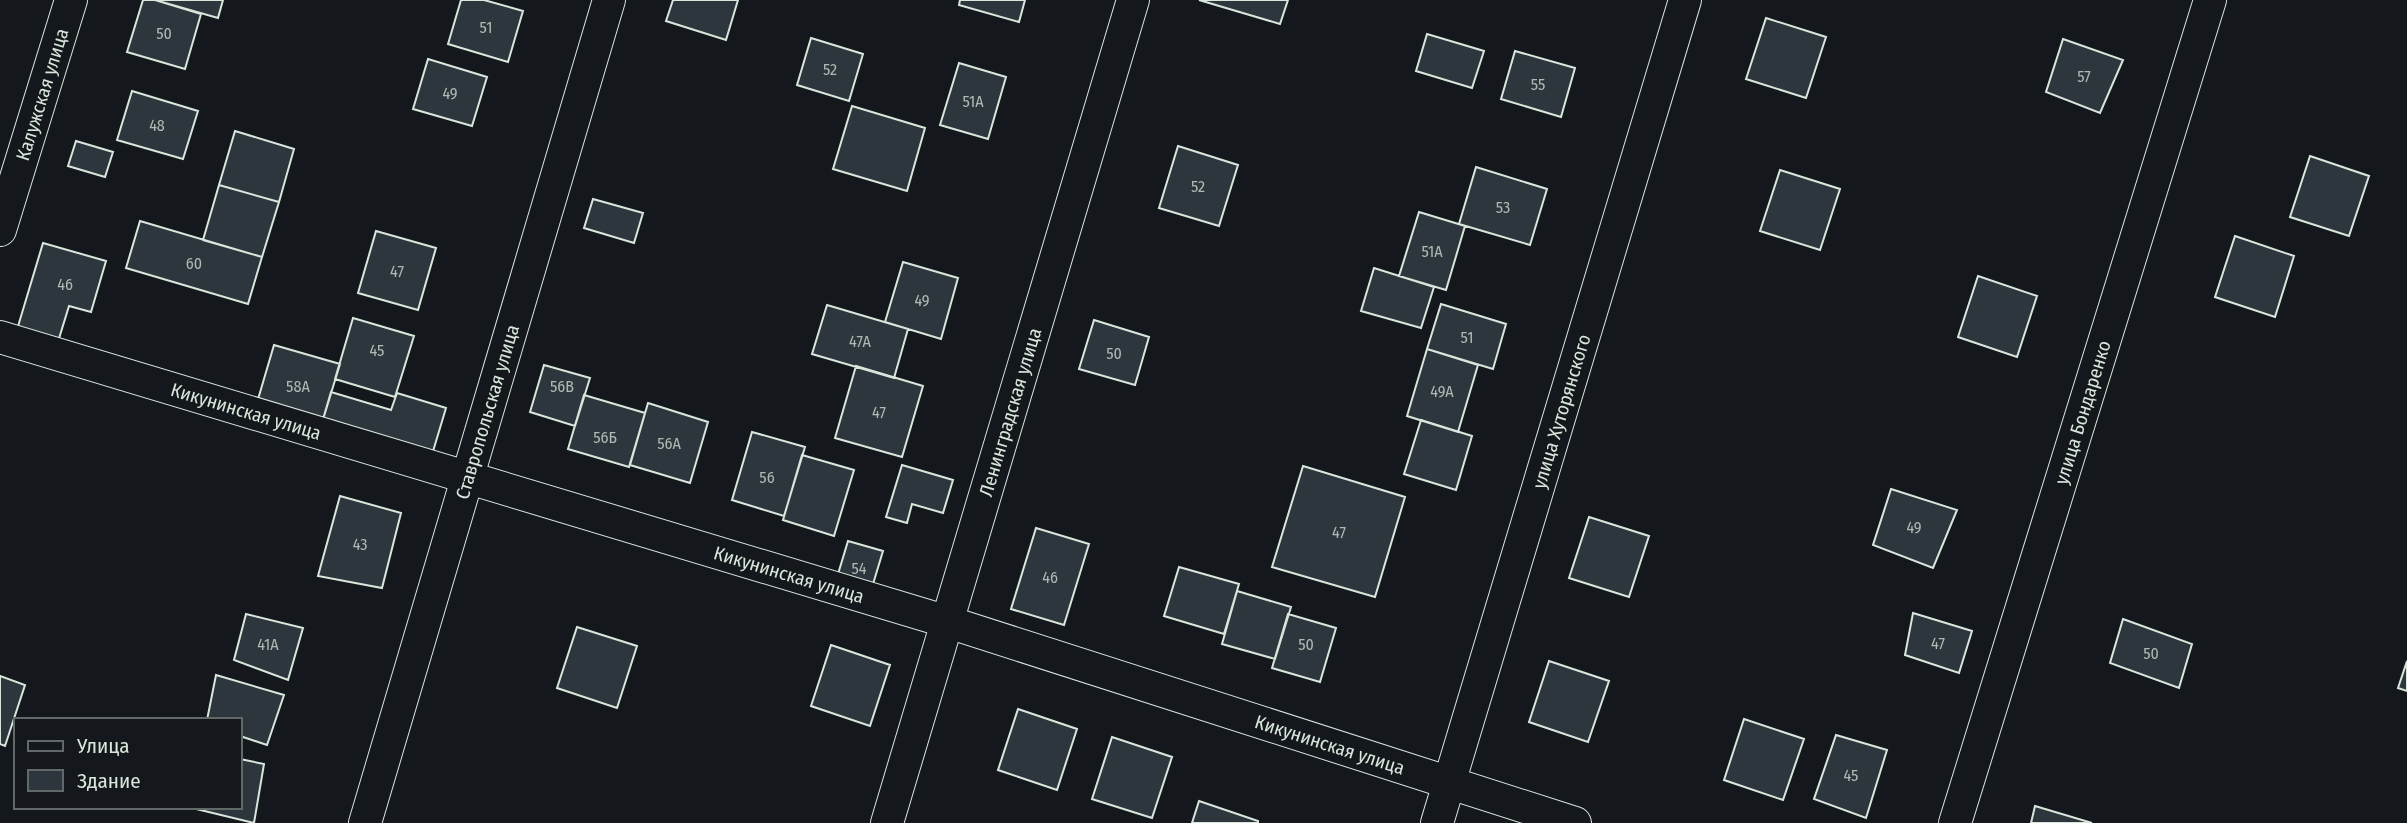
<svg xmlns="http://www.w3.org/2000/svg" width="2407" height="823" font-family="'Fira Sans Condensed',sans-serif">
<rect width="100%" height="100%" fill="#14181c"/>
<path fill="#2c363c" stroke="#d8e6dc" stroke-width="2" d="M143,0H155L201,14L185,69L127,52Z
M155,0H223L218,18Z
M461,0H484L523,11L508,62L448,44Z
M673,0H738L726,40L666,21Z
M960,0H1025L1019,22L959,5Z
M1199,0H1288L1280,24Z
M1766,18L1826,37L1806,98L1746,79Z
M1427,34L1484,51L1472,88L1416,71Z
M811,38L863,54L849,101L797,85Z
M2063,39L2123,60L2100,113L2046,92Z
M1515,51L1575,68L1561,117L1501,99Z
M428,59L487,77L472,126L413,109Z
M959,63L1006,77L988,139L940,125Z
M132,91L198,111L183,159L117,140Z
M852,106L925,128L907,191L833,169Z
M235,131L294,149L279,202L219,185Z
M76,141L113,152L105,177L68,166Z
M1178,146L1238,165L1219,226L1159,208Z
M2310,156L2369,176L2349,236L2290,217Z
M1476,167L1547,189L1530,245L1459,224Z
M1780,170L1840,189L1820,250L1760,231Z
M219,185L279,202L262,257L203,240Z
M593,199L643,213L634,243L584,228Z
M1419,212L1465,226L1446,290L1399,276Z
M140,221L262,257L248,304L126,268Z
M376,231L436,248L418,310L358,293Z
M2235,236L2294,256L2275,317L2215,297Z
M43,243L106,261L91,312L69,306L57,345L16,333Z
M903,262L958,278L941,339L885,322Z
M1374,268L1434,287L1421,328L1361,311Z
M1978,276L2037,296L2017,357L1958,337Z
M1441,304L1506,324L1493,369L1427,349Z
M827,305L908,329L894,378L812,354Z
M353,318L414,336L395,397L335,379Z
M1094,320L1149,337L1135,385L1079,369Z
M274,345L340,364L321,426L256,406Z
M1427,349L1478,365L1458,432L1407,416Z
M544,365L590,378L575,426L530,412Z
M856,366L923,386L902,457L835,438Z
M331,392L391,410L397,393L446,408L431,458L321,426Z
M584,395L645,413L629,467L568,449Z
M648,403L708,422L690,483L630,465Z
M1421,420L1472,436L1456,490L1404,474Z
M752,432L805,447L784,516L732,500Z
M802,455L854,470L834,536L783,520Z
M902,465L953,480L943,513L912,504L907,523L886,517Z
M1303,466L1405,497L1375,597L1272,567Z
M1891,489L1957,510L1933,568L1873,545Z
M340,496L401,513L382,588L318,576Z
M1589,517L1649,536L1629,597L1569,578Z
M1036,528L1089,544L1064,625L1011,609Z
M848,541L883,551L870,594L835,584Z
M1179,567L1239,584L1224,634L1164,616Z
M1237,591L1291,607L1275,659L1222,644Z
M1913,613L1972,631L1959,673L1905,655Z
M246,614L303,628L288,680L234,660Z
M1288,614L1336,628L1320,682L1272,668Z
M2123,619L2192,644L2179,688L2110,663Z
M577,627L637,646L617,708L557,688Z
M831,645L890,665L870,726L811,706Z
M1549,661L1609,681L1588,742L1529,722Z
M2407,661V691L2398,688Z
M216,675L284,695L267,745L240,736V720H207Z
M0,676L25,685L5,746L0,744Z
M1018,709L1077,729L1057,790L998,770Z
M1744,719L1804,739L1783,800L1724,780Z
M1836,735L1887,750L1866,818L1814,799Z
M1112,737L1172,757L1152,818L1092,799Z
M240,759L264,764L254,823L188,807H240Z
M1199,801L1258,821V823H1192Z
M2035,806L2092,823H2031Z"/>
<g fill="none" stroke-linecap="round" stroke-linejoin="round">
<g stroke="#d8e6dc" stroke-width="34">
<g id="minor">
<path id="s1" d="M0,230L71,0"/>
<path id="s2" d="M0,337L948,622L1575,823"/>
<path id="s3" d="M365,823L609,0"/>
<path id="s4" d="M887,823L1133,0"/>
<path id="s5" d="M1437,823L1685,0"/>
<path id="s6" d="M1955,823L2210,0"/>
</g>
</g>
<use href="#minor" stroke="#14181c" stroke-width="32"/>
</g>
<g text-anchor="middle" stroke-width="5" stroke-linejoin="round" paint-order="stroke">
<g font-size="16" fill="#adbab4">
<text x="486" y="33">51</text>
<text x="164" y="39">50</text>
<text x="830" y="75">52</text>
<text x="2084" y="82">57</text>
<text x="1538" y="90">55</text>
<text x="450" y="99">49</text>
<text x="973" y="107">51А</text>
<text x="157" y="131">48</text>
<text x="1198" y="192">52</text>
<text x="1503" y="213">53</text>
<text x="1432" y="257">51А</text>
<text x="194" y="269">60</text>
<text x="397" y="277">47</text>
<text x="65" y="290">46</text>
<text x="922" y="306">49</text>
<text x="1467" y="343">51</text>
<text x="860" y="347">47А</text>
<text x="377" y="356">45</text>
<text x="1114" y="359">50</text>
<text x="298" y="392">58А</text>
<text x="562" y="392">56В</text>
<text x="1442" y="397">49А</text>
<text x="879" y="418">47</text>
<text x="605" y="443">56Б</text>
<text x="669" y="449">56А</text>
<text x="767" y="483">56</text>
<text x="1914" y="533">49</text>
<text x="1339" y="538">47</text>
<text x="360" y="550">43</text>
<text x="859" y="574">54</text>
<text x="1050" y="583">46</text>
<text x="1938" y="649">47</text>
<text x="268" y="650">41А</text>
<text x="1306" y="650">50</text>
<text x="2151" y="659">50</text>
<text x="1851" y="781">45</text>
</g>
<g font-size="19" fill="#d8e6dc" stroke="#14181c">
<text dy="7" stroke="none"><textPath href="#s1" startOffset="142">Калужская улица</textPath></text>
<text dy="7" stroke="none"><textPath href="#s2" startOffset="257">Кикунинская улица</textPath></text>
<text dy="7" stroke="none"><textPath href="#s3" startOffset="429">Ставропольская улица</textPath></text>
<text dy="7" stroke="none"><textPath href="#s4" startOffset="429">Ленинградская улица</textPath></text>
<text dy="7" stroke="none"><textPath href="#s5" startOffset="430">улица Хуторянского</textPath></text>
<text dy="7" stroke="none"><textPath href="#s6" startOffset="430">улица Бондаренко</textPath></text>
<text dy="7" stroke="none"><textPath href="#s2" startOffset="824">Кикунинская улица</textPath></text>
<text dy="7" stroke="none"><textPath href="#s2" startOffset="1391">Кикунинская улица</textPath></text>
</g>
</g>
<rect x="14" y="718" width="228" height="91" fill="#14181c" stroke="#626a69" stroke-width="2"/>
<rect x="28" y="741" width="35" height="10" fill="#14181c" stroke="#626a69" stroke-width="2"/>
<text x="77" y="753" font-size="21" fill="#d8e6dc">Улица</text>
<rect x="28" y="770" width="35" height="21" fill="#2c363c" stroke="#626a69" stroke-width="2"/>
<text x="77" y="788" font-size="21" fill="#d8e6dc">Здание</text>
</svg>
